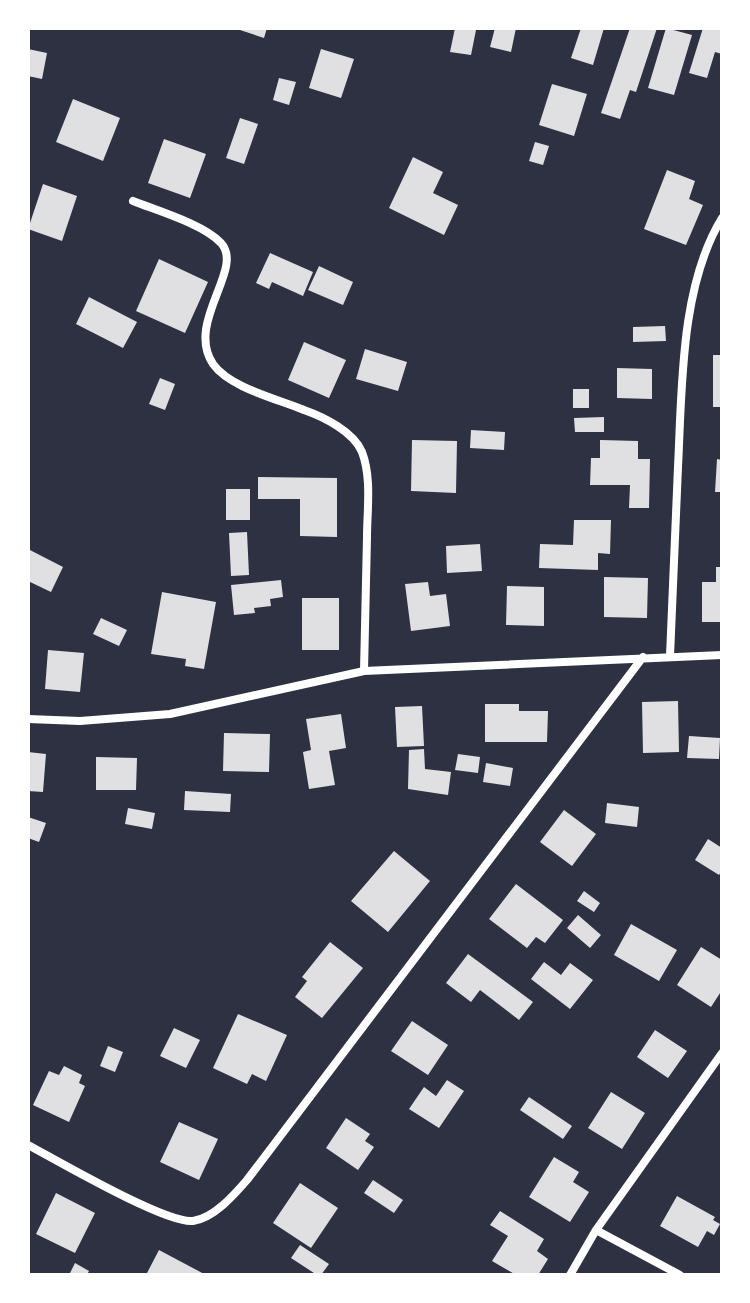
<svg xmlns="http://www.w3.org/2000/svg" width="750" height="1303" font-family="Arial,sans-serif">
<rect width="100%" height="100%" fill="#2d3142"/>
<path fill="#e0e0e3" d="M234,28H267L264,38Z
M455,28L476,30L471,55L450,52Z
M495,28H516L511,52L490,47Z
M581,28H604L593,65L571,58Z
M630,28H657L636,92L630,90L620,119L601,113Z
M666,28L692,35L674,95L648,88Z
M703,28L722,30V54L715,52L707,78L689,73Z
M28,49L47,53L42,79L28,76Z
M321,49L354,59L341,98L309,88Z
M279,78L296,82L289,105L273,100Z
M552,84L587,94L574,136L539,125Z
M73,99L120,118L103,161L56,142Z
M240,118L258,124L244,164L226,158Z
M164,139L206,154L190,198L148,183Z
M535,142L549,146L543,165L529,161Z
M413,157L443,172L433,193L458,205L444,235L389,208Z
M667,170L695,181L689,199L703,205L686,245L644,229Z
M43,184L77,196L62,241L28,229Z
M270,253L313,272L303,296L272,282L269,289L256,283Z
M159,259L208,282L185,333L136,311Z
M319,266L353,282L343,305L308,290Z
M89,297L137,322L123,348L76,324Z
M665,326L666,341L633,342V327Z
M304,342L346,360L329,398L288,380Z
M365,349L407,362L398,391L356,379Z
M713,355H722V407H713Z
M617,368L652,369V399L617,398Z
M160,378L175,384L165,410L149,404Z
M573,389H589V408H573Z
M604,417V432H575L574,418Z
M471,430L505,432L504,450L470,448Z
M412,440L457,441L456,493L411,491Z
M600,440L638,441V459H650L649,508H629L630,485H590L591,458H600Z
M717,459L722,460V492H715Z
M258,477L337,478V537L300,536V499H258Z
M226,489H250V520H226Z
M574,520H611L610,554L598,553V570L539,568L540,544L573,545Z
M247,532L249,575L231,576L229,533Z
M480,544L482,571L447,573L446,546Z
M28,549L63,567L51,592L28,581Z
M716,567H722V622H702V582H716Z
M604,577L648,578L647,618L604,617Z
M281,580L283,597L270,599L271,606L254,608L255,613L234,615L231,585Z
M428,582L430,596L446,594L450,626L411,631L405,584Z
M507,586L544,587V626L506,625Z
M162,592L216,602L204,669L185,666L186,659L151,654Z
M302,598H339V650H302Z
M101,618L127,630L119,646L93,634Z
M48,650L84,653L80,692L45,689Z
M678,701L679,752L643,753L642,702Z
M485,704H519V711H548L547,742H485Z
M422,706L424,746L397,747L395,707Z
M341,714L346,748L329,751L335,785L309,789L303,752L311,750L306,719Z
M224,733L270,734L269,772L223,771Z
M689,736L720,738L719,759L687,758Z
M424,749L425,769L451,772L448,795L408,789L409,750Z
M28,752L46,754L43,792L28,791Z
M458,754L480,757L478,773L455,770Z
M96,757L137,758L136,790H96Z
M486,763L513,768L510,786L483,782Z
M185,791L231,794L230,812L184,810Z
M607,803L639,807L637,827L605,823Z
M128,808L155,813L152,829L125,824Z
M564,810L596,834L572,866L540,842Z
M28,817L46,823L39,842L28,838Z
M708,839L722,848V870L719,875L695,860Z
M394,851L430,881L388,932L351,901Z
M516,884L563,920L545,943L536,937L527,948L489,919Z
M584,891L600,903L594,912L577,901Z
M578,915L601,935L590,948L567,928Z
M631,924L677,950L659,981L614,955Z
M330,942L363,968L322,1018L295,997L307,981L302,977Z
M701,947L722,960V990L711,1007L677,985Z
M468,954L533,1002L519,1020L480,990L471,1002L446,983Z
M544,962L561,975L570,963L593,980L570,1009L531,979Z
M238,1014L287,1035L266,1081L252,1074L247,1084L213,1068Z
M412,1021L448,1045L428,1075L391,1051Z
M174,1028L200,1040L186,1068L160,1056Z
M655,1030L687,1051L668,1078L637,1057Z
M108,1046L123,1052L115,1072L100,1066Z
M64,1066L82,1075L79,1083L85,1086L69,1122L33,1105L49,1071L59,1075Z
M447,1080L464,1091L439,1128L409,1109L424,1087L436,1096Z
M611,1092L645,1113L622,1149L588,1128Z
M529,1097L572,1126L563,1139L520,1110Z
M346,1118L370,1134L365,1141L374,1147L358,1170L326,1148Z
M179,1122L218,1139L199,1180L160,1162Z
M554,1157L579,1172L573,1182L589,1192L570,1222L529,1197Z
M373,1180L403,1200L394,1213L364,1193Z
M300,1183L338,1208L311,1248L273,1223Z
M56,1193L95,1213L75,1253L36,1234Z
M677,1196L715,1217L713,1220L720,1224L714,1235L707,1231L698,1247L660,1226Z
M500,1211L544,1239L537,1251L548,1259L538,1275H516L492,1261L508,1236L490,1225Z
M300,1245L329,1264L321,1275H317L291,1258Z
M159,1250L206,1275H146Z
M75,1263L89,1271L87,1275H69Z"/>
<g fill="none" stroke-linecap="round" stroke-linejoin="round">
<path stroke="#fff" stroke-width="8" d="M133,201C158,211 203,224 221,243C245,269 185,322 213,364C230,388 278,399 304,410C324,417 354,432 362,452C372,478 367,511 367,537C366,582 365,626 364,671
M670,656C673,593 675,530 678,467C682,390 680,286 722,218
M28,719L80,721L170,714L364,671L722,655
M28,1145C58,1161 166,1224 193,1221C214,1218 234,1195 247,1180L643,657
M596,1230L680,1275
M570,1275L596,1230L722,1053"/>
</g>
<rect width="750" height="1303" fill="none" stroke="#ffffff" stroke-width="60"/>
</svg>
